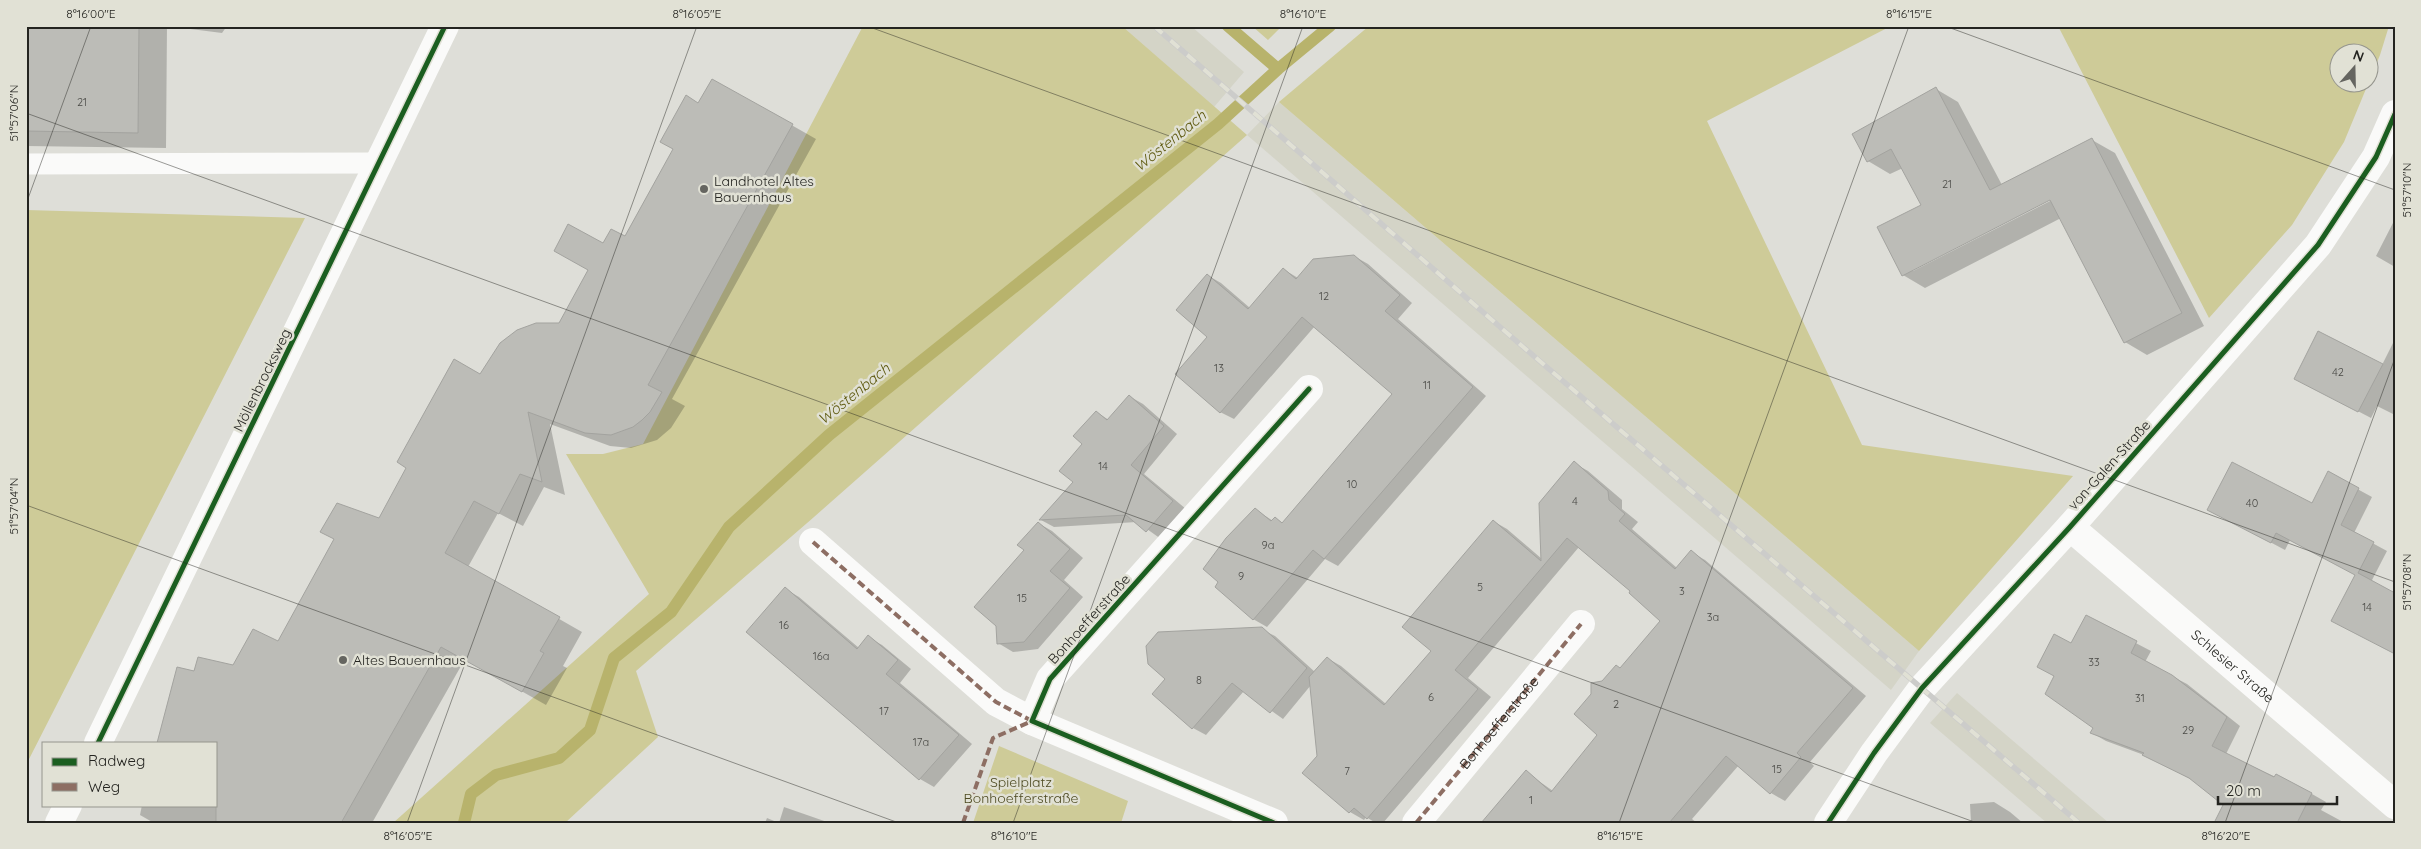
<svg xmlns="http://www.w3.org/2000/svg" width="2421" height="849" font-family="Quicksand,sans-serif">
<rect width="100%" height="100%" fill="#deded8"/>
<path fill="#d4d4c7" d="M1122,26H1191L1244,72L1214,107Z
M1279,102L1919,651L1891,690L1247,135Z
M1957,693L2109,823H2047L1930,723Z"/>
<path fill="#cecb98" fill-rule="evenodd" d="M863,26H1122L1247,135L814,517L636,671L658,737L565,823H393L649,594L566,454H603L643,444Z
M1252,26H1282L1268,40Z
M1369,26H1891L1707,121L1862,445L2073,476L1919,651L1279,102Z
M2058,26H2389L2380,55L2344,142L2292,225L2209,318ZM2368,52V82H2338V52Z
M26,210L305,218L26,765Z
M999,746L1128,801L1121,823H973Z"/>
<path fill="#0003" fill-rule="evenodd" d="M26,26H227L222,33L167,26L166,148L26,146Z
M712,80L816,139L672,399L685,406L671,428L657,440L631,448L610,446L550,424L565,495L544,487L523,526L498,513L468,567L582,632L563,666L567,668L546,705L465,659L372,823H154L140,815L142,805H216V743L195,672L234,667L278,643L379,520L481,375L559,324L604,245L625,237Z
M1936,89L1958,102L2002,185L2092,140L2115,153L2204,326L2147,355L2125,342L2061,218L1925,288L1903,275L1922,206L1903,168L1890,174L1868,161ZM2055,196L2056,198L1913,271V268Z
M2395,219V267L2376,256Z
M1354,256L1368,264L1412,303L1398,319L1486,396L1338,566L1325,559L1267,627L1253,619L1256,510L1273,521L1275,518L1283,523L1394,394L1315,326L1234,419L1220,412L1209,337L1207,275L1221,283L1250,308L1283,269L1298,278Z
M2395,339V415L2377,406L2371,418L2308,385L2382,365Z
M1129,396L1143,404L1177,434L1144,474L1186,509L1161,539L1137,522L1054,527L1041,520L1075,482L1084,444L1096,412L1109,420Z
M1574,463L1588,471L1622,500V509L1638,522L1632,529L1677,568L1691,552L1705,560L1866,696L1810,762L1814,766L1785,801L1771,793L1739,765L1692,819L1697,823H1586L1526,772L1553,791L1598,735L1603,682L1621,669L1662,621L1632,591L1579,547L1468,678L1491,697L1383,823H1376L1366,817L1364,820L1350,812L1318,757L1311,685L1283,719L1244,691L1206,735L1193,728L1261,629L1275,636L1315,672L1327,658L1341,666L1386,704L1433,650L1493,521L1507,529L1542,559Z
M2328,473L2372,497L2354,533L2387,551L2371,582L2290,540L2285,550L2223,517L2312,505Z
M1038,523L1052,531L1083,558L1064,580L1083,597L1038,649L1013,652L998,643L1025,550Z
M785,589L799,597L859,648L868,637L882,645L911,669L900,683L972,744L934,787L920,779L748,632Z
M2086,617L2151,651L2145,662L2187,684L2240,726L2226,754L2312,794L2326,802L2321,810L2345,823H2215L2225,805L2194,781L2144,755L2106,741L2092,733L2095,727L2072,645Z
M1994,802L2010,812L2023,823H1971L1970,804Z
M784,807L830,823H765L767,818L779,823Z"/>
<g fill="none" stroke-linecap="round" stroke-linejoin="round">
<path stroke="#b8b36c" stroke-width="12" d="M1228,26L1278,69
M464,823L471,794L496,775L559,758L590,730L614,658L671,612L729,527L829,435L1218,124L1278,69L1330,26"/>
</g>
<path fill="#bcbcb7" stroke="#a3a39f" d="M26,26H139L138,133L26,131Z
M712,79L793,124L648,385L662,392L650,412L642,420L633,427L611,435L585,433L528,412L542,482L520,474L499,514L474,501L445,553L560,617L540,651L544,653L522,692L441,647L341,823H216V743H157L177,667L194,671L198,657L233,665L253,629L278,641L334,539L320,532L337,503L379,518L406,468L397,462L454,359L480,374L500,343L517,330L536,323H559L588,270L554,251L568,224L603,243L611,229L625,236L673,149L660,142L686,95L698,103Z
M1936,87L1990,190L2092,138L2182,313L2124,343L2050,200L1902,276L1877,227L1921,205L1891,149L1867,162L1852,134Z
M1354,255L1400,295L1385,311L1473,387L1324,559L1313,550L1253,620L1215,587L1218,582L1203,569L1226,538L1255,508L1271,521L1275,517L1282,523L1392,394L1302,317L1220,413L1175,374L1207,337L1176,310L1207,274L1248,309L1283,268L1296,279L1313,259Z
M2318,331L2383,364L2358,412L2294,379Z
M1129,395L1164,426L1131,465L1173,501L1146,532L1126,515L1039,520L1073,482L1059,471L1082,444L1073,436L1096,411L1107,420Z
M1574,461L1608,491L1609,500L1625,514L1619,521L1675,569L1691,550L1853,688L1797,753L1801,757L1770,794L1726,756L1669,823H1481L1526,770L1551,792L1597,735L1574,714L1591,694V683L1602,681L1616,665L1620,668L1660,621L1629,593L1630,591L1567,538L1455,670L1478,689L1367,819L1354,808L1349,813L1302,773L1317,756L1309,677L1327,657L1384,705L1431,651L1402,627L1493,520L1541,561L1539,503Z
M2232,462L2312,503L2328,471L2359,488L2341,525L2374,542L2358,573L2395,593V654L2331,621L2355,575L2276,533L2271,543L2207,510Z
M1038,522L1070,549L1050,571L1070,588L1024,642L997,644L996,626L974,607L1024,550L1017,545Z
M785,587L857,649L868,635L898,660L886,674L959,735L919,780L746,632Z
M2086,615L2137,641L2131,653L2172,675L2227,717L2212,746L2274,777L2276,774L2312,793L2297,823H2214L2223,805L2189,778L2142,755L2144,753L2090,733L2093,728L2045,694L2054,676L2037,667L2054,634L2071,643Z
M1262,627L1307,668L1270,713L1232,683L1192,729L1152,694L1165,679L1148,664L1146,646L1158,632Z"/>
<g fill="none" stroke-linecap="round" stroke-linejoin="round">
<path stroke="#fafaf9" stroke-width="21" d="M26,164L379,163"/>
<g stroke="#fafaf9" stroke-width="28">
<path id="s1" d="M2070,527L2395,805"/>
<path d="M813,542L996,702L1032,721"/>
<path d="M98,743L445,26"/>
<path d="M59,823L68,805"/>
<path d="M1274,823L1032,721L1050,679L1309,389"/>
<path id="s2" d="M1416,823L1581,624"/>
<path d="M1828,823L1874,753L1922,688L2070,527L2318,245L2376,157L2395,114"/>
</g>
<g stroke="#ccccca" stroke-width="5.5">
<path id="rail" d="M1154,26L1507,333L2079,823"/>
</g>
<use href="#rail" stroke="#e1e1d5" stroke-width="4" stroke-dasharray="11" stroke-linecap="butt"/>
<path stroke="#8d6e63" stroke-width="4" stroke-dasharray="8 4" stroke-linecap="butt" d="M813,542L996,702L1032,721
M963,823L993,738L1032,721
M1416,823L1581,624"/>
<g stroke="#e1e1d5" stroke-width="8">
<path id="cycleway" d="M98,743L445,26
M1274,823L1032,721L1050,679L1309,389
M1828,823L1874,753L1922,688L2070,527L2318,245L2376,157L2395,114"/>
</g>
<use href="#cycleway" stroke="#1b5e20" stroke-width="5"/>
</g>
<path fill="none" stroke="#242420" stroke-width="1" stroke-opacity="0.45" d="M867,26L2395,582M1945,26L2395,190M26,113L1977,823M26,204L91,26M26,505L899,823M407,823L697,26M1013,823L1303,26M1619,823L1909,26M2225,823L2395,358"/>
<g fill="#656560" stroke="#e1e1d5" stroke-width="2">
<circle cx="704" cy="189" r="5"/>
<circle cx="343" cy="660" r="5"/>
</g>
<g text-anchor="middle" stroke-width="5" stroke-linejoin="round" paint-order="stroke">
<g font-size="11" fill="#4a4a46">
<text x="82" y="106">21</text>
<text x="1947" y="188">21</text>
<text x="1324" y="300">12</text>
<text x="1219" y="372">13</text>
<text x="2338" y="376">42</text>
<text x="1427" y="389">11</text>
<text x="1103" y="470">14</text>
<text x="1352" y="488">10</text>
<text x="1575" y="505">4</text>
<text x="2252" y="507">40</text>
<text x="1268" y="549">9a</text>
<text x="1241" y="580">9</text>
<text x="1480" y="591">5</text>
<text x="1682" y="595">3</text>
<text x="1022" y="602">15</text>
<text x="2367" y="611">14</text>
<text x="1713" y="621">3a</text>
<text x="784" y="629">16</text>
<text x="821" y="660">16a</text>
<text x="2094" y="666">33</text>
<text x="1199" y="684">8</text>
<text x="1431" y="701">6</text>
<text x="2140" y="702">31</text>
<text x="1616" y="708">2</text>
<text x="884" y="715">17</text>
<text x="2188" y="734">29</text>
<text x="921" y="746">17a</text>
<text x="1777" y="773">15</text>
<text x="1347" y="775">7</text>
<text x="1531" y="804">1</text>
</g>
<g font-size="14" fill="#242420" stroke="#e1e1d5" text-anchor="start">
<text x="714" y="186">Landhotel Altes<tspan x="714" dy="16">Bauernhaus</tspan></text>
<text x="353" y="665">Altes Bauernhaus</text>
</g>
<g font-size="14" fill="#242420" stroke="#e1e1d5">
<text transform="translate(262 380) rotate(-64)" y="5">Möllenbrocksweg</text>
<text transform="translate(2109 465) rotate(-48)" y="5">von-Galen-Straße</text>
<text transform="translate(1089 619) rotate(-48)" y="5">Bonhoefferstraße</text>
<text dy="5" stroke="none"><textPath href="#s1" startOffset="214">Schlesier Straße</textPath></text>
<text dy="5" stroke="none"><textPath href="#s2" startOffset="130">Bonhoefferstraße</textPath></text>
</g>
<g font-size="14" fill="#4d4a21" stroke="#e1e1d5">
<text x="1021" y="787">Spielplatz<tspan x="1021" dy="16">Bonhoefferstraße</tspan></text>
</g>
<g font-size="15" font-style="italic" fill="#5c570b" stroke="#e1e1d5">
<text transform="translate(1170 141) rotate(-39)" y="5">Wöstenbach</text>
<text transform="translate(854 394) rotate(-39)" y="5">Wöstenbach</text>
</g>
</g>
<rect width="2421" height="849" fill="none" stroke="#e1e1d5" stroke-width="55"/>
<rect x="42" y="742" width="175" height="65" fill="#e1e1d5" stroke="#95958d"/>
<rect x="52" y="758" width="25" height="8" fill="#1b5e20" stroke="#95958d"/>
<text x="88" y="766" font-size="15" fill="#242420">Radweg</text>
<rect x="52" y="783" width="25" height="8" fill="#8d6e63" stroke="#95958d"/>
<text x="88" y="792" font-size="15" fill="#242420">Weg</text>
<g transform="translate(2354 68) rotate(20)"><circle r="24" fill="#e1e1d5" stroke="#95958d"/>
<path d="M0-4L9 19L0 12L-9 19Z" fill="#656560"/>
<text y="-8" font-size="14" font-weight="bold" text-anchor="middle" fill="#242420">N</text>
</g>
<path d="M2218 796v8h119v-8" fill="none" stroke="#242420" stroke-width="2.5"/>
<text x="2226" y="796" font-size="15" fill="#242420" stroke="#e1e1d5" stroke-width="4" paint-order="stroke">20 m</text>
<rect x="28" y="28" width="2366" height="794" fill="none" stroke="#242420" stroke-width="2"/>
<g font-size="12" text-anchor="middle" fill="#242420">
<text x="91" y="18">8°16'00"E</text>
<text x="697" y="18">8°16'05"E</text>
<text x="1303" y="18">8°16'10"E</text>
<text x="1909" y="18">8°16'15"E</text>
<text transform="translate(14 113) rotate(-90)" y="4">51°57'06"N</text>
<text transform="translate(2407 190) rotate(-90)" y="4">51°57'10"N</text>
<text transform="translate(14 506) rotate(-90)" y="4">51°57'04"N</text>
<text transform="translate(2407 582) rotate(-90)" y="4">51°57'08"N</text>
<text x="408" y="840">8°16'05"E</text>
<text x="1014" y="840">8°16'10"E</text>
<text x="1620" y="840">8°16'15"E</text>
<text x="2226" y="840">8°16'20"E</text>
</g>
</svg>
